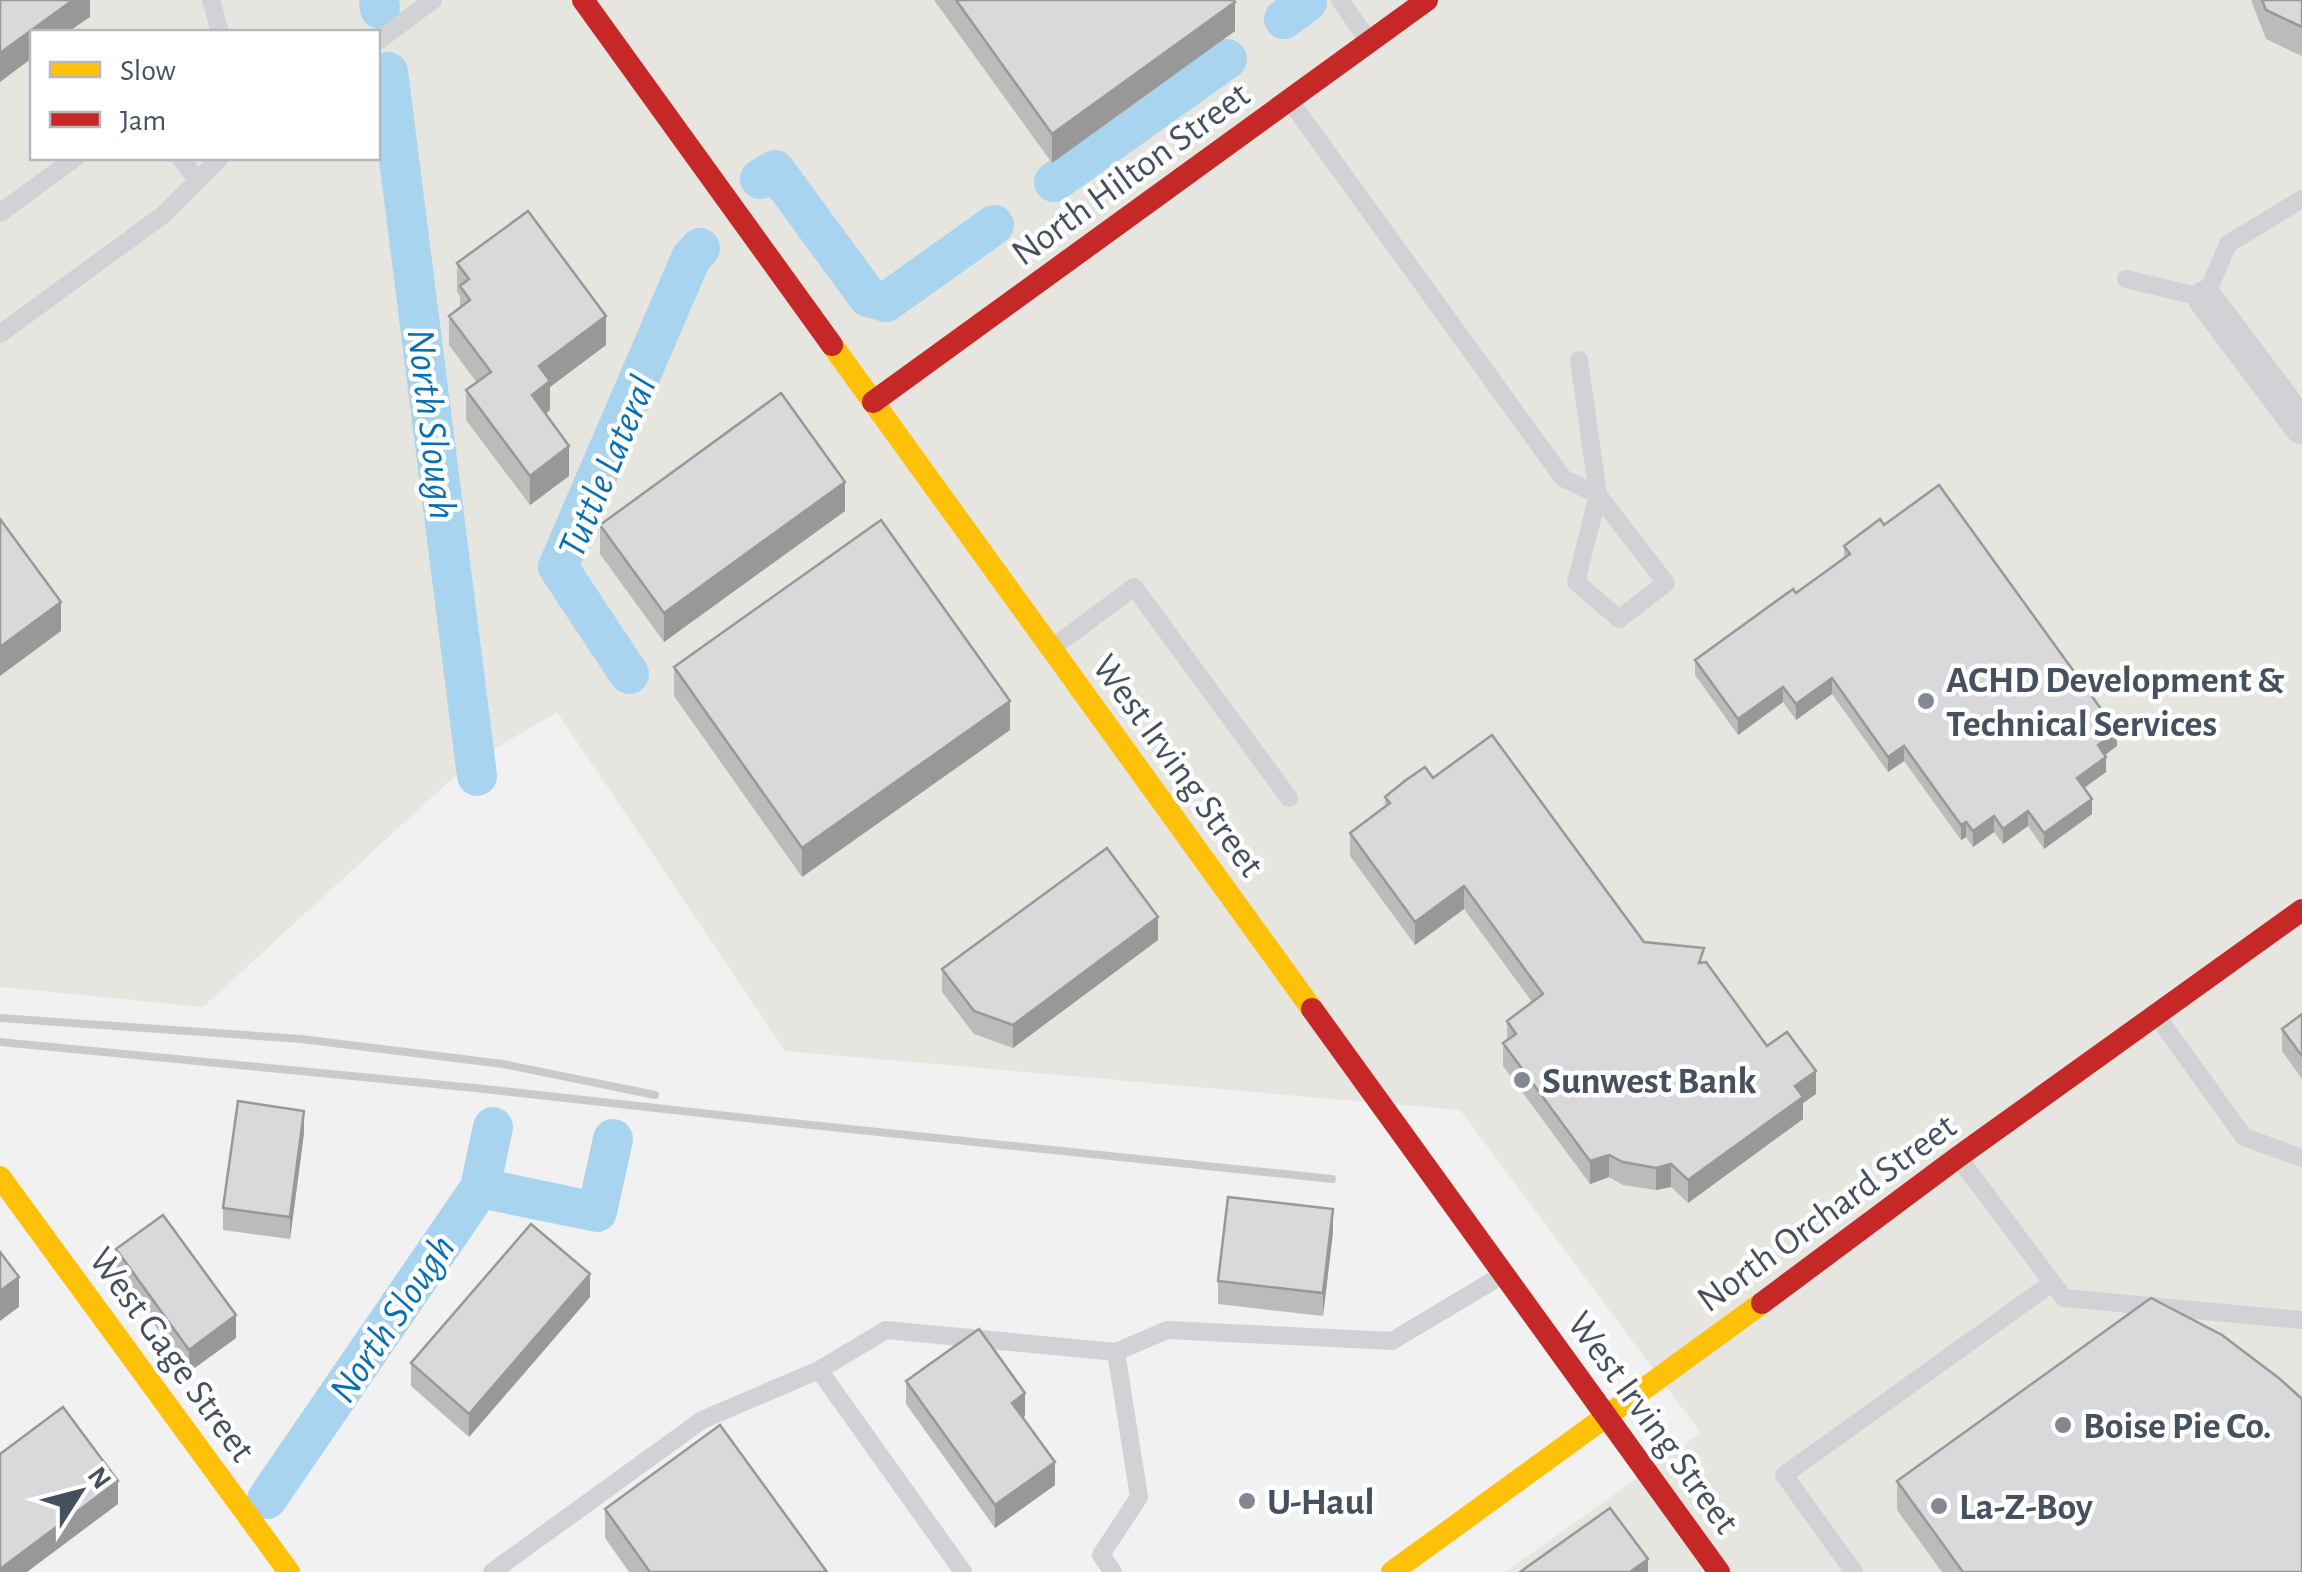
<svg xmlns="http://www.w3.org/2000/svg" width="2302" height="1572" font-family="'Alegreya Sans',sans-serif">
<rect width="100%" height="100%" fill="#f2f1f1"/>
<path fill="#e6e5df" fill-rule="evenodd" d="M0,0H2302V1572H1505L1701,1433L1460,1110L785,1051L557,712L467,765L203,1007L0,987ZM32,32H378V158H32Z"/>
<g fill="none" stroke-linecap="round" stroke-linejoin="round">
<path stroke="#a9d4f0" stroke-width="40" d="M379,0L380,9
M1284,19L1307,2
M388,72L477,776
M760,179L775,170L868,297L886,302L994,225
M1054,182L1227,59
M629,674L558,567L691,258L700,248
M480,1188L597,1212L613,1139
M267,1499L480,1188L493,1127"/>
<path stroke="#d0d2d5" stroke-width="18" d="M211,0L220,32
M1340,0L1368,40
M378,41L433,0
M1290,101L1563,478L1598,495L1576,582L1619,619L1666,583L1598,495L1579,360
M180,158L198,180
M0,213L75,158
M2126,279L2205,298L2228,244L2302,199
M0,334L163,215L220,158
M1056,645L1134,587L1289,798
M2159,1019L2244,1137L2302,1158
M1958,1157L2064,1298L2302,1320
M819,1370L886,1330L1116,1352L1167,1330L1392,1341L1499,1277
M492,1572L702,1420L819,1370L963,1572
M1113,1572L1101,1555L1139,1497L1116,1352
M1854,1572L1784,1475L2052,1283"/>
<path stroke="#d0d2d5" stroke-width="35" d="M2205,298L2302,427"/>
<path stroke="#ffc107" stroke-width="22" d="M832,345L1312,1009
M0,1177L289,1572
M1392,1572L1762,1303"/>
<path stroke="#c62828" stroke-width="22" d="M583,0L832,345
M873,402L1427,0
M1312,1009L1719,1572
M1762,1303L1958,1157L2302,910"/>
<path stroke="#c9cacc" stroke-width="8" d="M0,1018L301,1039L503,1064L655,1095
M0,1042L475,1088L792,1123L1332,1179"/>
</g>
<path fill="#bbbbbc" d="M934,0H1234L1235,31L1052,163Z
M2251,0H2302V56L2266,39Z
M457,263L606,345L550,387V410L545,414L569,476L530,505L466,420V390L477,383L449,345V316L460,308V296L457,292Z
M845,511L664,642L600,554V525Z
M1884,525L2117,746L2105,755L2106,772L2084,788L2092,814L2044,849L2028,826L2003,844L1994,832L1973,847L1966,837L1961,840L1904,761L1888,772L1832,694L1796,720L1783,702L1738,735L1695,675V660L1796,593L1844,558V546Z
M674,667L1010,730L802,877L674,696Z
M1433,778L1644,942L1704,962L1767,1046L1816,1094L1803,1103V1119L1688,1203L1671,1187L1656,1190L1623,1185L1609,1177L1590,1184L1503,1066V1043L1507,1040V1021L1532,1002L1464,909L1415,945L1350,856V833L1385,807V797Z
M1158,940L1013,1048L974,1034L942,992V969Z
M2302,1014V1079L2282,1051V1029Z
M304,1133L290,1239L223,1230V1208Z
M1333,1232L1323,1316L1218,1304V1281Z
M116,1249L236,1338L189,1372L116,1272Z
M590,1297L469,1437L411,1386V1363Z
M906,1381L1025,1416L1023,1417L1055,1485L995,1528L906,1404Z
M1897,1481L2302,1572H1942L1897,1510Z
M605,1509L827,1572H629L605,1538Z"/>
<path fill="#989899" d="M73,0H90V17L68,32H32V58L0,82V53Z
M1235,2V31L1052,163V134Z
M606,316V345L550,387V410L532,425V395L539,366Z
M569,446V476L530,505V476Z
M845,482V511L664,642V613Z
M61,602V631L0,676V647Z
M1832,678V694L1796,720V704Z
M1783,687V702L1738,735V719Z
M1010,701V730L802,877V848Z
M2117,731V746L2098,760V745Z
M1904,746V761L1888,772V757Z
M2106,757V772L2077,793V778Z
M2092,799V814L2044,849V833Z
M2028,811V826L2003,844V829Z
M1994,816V832L1973,847V831Z
M1966,822V837L1961,840V825Z
M1464,886V909L1415,945V922Z
M1158,917V940L1013,1048V1025Z
M1816,1071V1094L1803,1103V1119L1688,1203V1180L1795,1086Z
M304,1111V1133L290,1239V1217Z
M1609,1155V1177L1590,1184V1161Z
M1671,1164V1187L1656,1190V1168Z
M1333,1209V1232L1323,1316V1293Z
M590,1274V1297L469,1437V1414Z
M19,1277V1307L0,1321V1291Z
M236,1315V1338L189,1372V1350Z
M1025,1393V1416L1012,1425V1403Z
M1055,1462V1485L995,1528V1505Z
M118,1481V1504L27,1572H0V1569Z
M1648,1559V1572H1630Z"/>
<path fill="#d9d9db" stroke="#989899" stroke-width="2.5" d="M0,0H73L0,53Z
M956,0H1234L1235,2L1052,134Z
M2262,0H2302V27L2266,10Z
M528,211L606,316L539,366L550,381L532,395L569,446L530,476L466,390L491,372L449,316L470,300L460,286L469,279L457,263Z
M781,393L845,482L664,613L600,525Z
M1939,485L2117,731L2098,745L2106,757L2077,778L2092,799L2044,833L2028,811L2003,829L1994,816L1973,831L1966,822L1961,825L1904,746L1888,757L1832,678L1796,704L1783,687L1738,719L1695,660L1793,589L1796,593L1850,554L1844,546L1880,519L1884,525Z
M0,519L61,602L0,647Z
M881,520L1010,701L802,848L674,667Z
M1492,735L1644,942L1704,948L1699,963L1706,962L1767,1046L1787,1032L1816,1071L1795,1086L1803,1097L1688,1180L1671,1164L1656,1168L1623,1162L1609,1155L1590,1161L1503,1043L1516,1034L1507,1021L1543,994L1464,886L1415,922L1350,833L1390,803L1385,797L1406,780L1425,767L1433,778Z
M1107,848L1158,917L1013,1025L974,1011L942,969Z
M2302,1014V1056L2282,1029Z
M238,1101L304,1111L290,1217L223,1208Z
M1228,1197L1333,1209L1323,1293L1218,1281Z
M163,1215L236,1315L189,1350L116,1249Z
M531,1224L590,1274L469,1414L411,1363Z
M0,1252L19,1277L0,1291Z
M2151,1298L2222,1335L2280,1379L2302,1399V1572H1963L1897,1481Z
M979,1329L1025,1393L1012,1403L1055,1462L995,1505L906,1381Z
M63,1407L118,1481L0,1569V1454Z
M720,1425L827,1572H650L605,1509Z
M1610,1508L1648,1559L1630,1572H1520Z"/>
<g fill="#838892" stroke="#fff" stroke-width="4">
<circle cx="1926" cy="701" r="10"/>
<circle cx="1522" cy="1080" r="10"/>
<circle cx="2063" cy="1425" r="10"/>
<circle cx="1247" cy="1501" r="10"/>
<circle cx="1939" cy="1506" r="10"/>
</g>
<g text-anchor="middle" stroke-width="9" stroke-linejoin="round" paint-order="stroke">
<g font-size="38" fill="#47505f" stroke="#fff">
<text transform="translate(1130 173) rotate(-36)" y="13">North Hilton Street</text>
<text transform="translate(1179 765) rotate(54)" y="13">West Irving Street</text>
<text transform="translate(1826 1212) rotate(-36)" y="13">North Orchard Street</text>
<text transform="translate(173 1354) rotate(54)" y="13">West Gage Street</text>
<text transform="translate(1654 1422) rotate(54)" y="13">West Irving Street</text>
</g>
<g font-size="38" font-weight="bold" fill="#47505f" stroke="#fff" text-anchor="start">
<text x="1946" y="692">ACHD Development &amp;<tspan x="1946" dy="44">Technical Services</tspan></text>
<text x="1542" y="1093">Sunwest Bank</text>
<text x="2083" y="1438">Boise Pie Co.</text>
<text x="1267" y="1514">U-Haul</text>
<text x="1959" y="1519">La-Z-Boy</text>
</g>
<g font-size="40" font-style="italic" fill="#0770b3" stroke="#fff">
<text transform="translate(433 424) rotate(83)" y="14">North Slough</text>
<text transform="translate(606 466) rotate(-67)" y="14">Tuttle Lateral</text>
<text transform="translate(391 1318) rotate(-56)" y="14">North Slough</text>
</g>
</g>
<rect x="30" y="30" width="350" height="130" fill="#ffffff" stroke="#b5b9bf" stroke-width="2.5"/>
<rect x="50" y="62" width="50" height="15" fill="#ffc107" stroke="#b5b9bf" stroke-width="2.5"/>
<text x="120" y="80" font-size="30" fill="#47505f">Slow</text>
<rect x="50" y="112" width="50" height="15" fill="#c62828" stroke="#b5b9bf" stroke-width="2.5"/>
<text x="120" y="130" font-size="30" fill="#47505f">Jam</text>
<g transform="translate(80 1492) rotate(54)" stroke="#ffffff" stroke-width="8" paint-order="stroke">
<path d="M0-8L18 38L0 25L-18 38Z" fill="#47505f"/>
<text y="-15" font-size="28" font-weight="bold" text-anchor="middle" fill="#47505f">N</text>
</g>
</svg>
